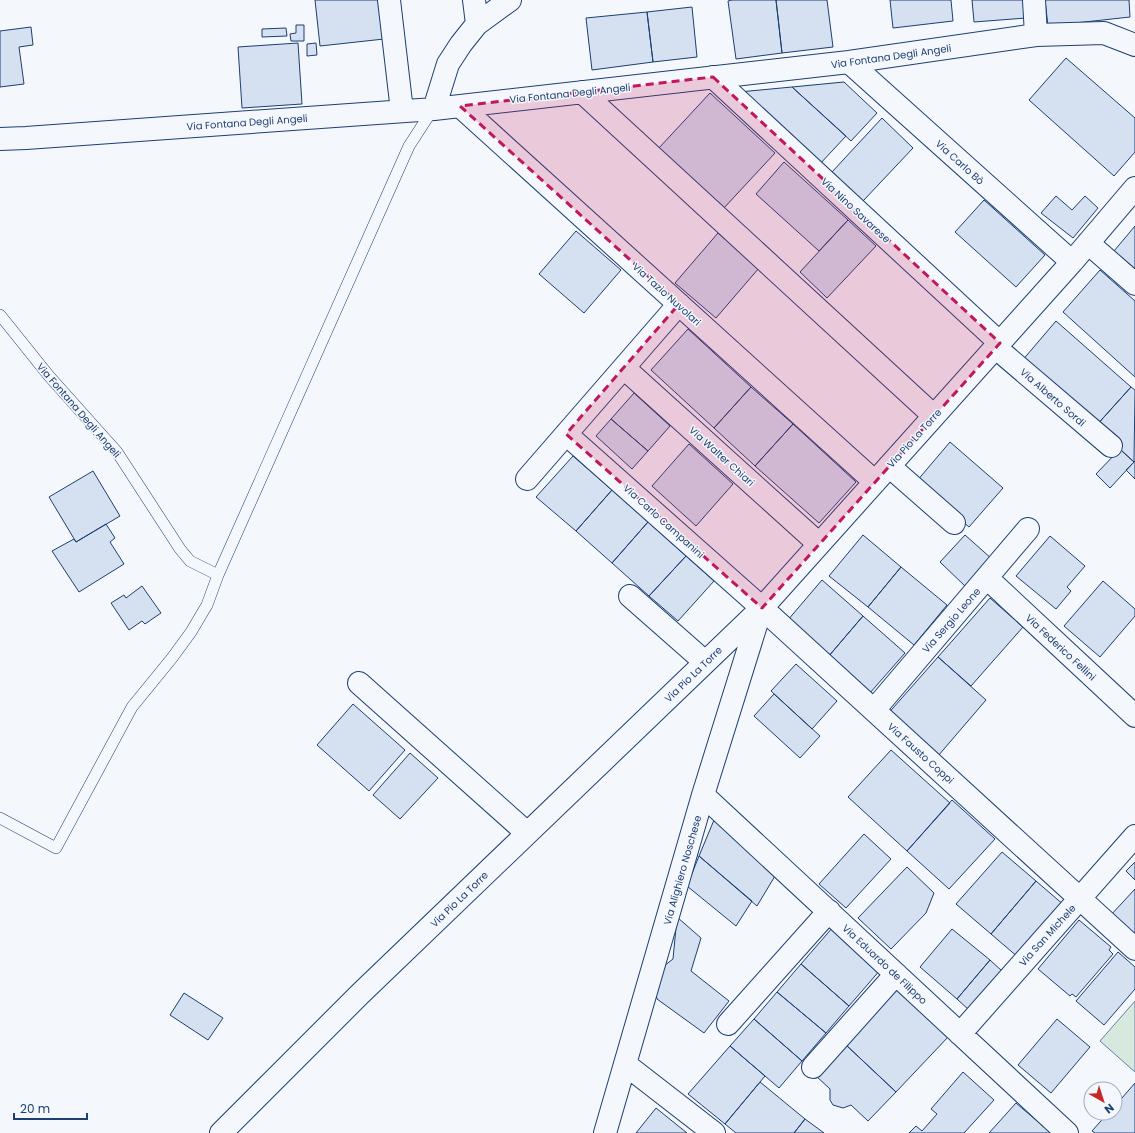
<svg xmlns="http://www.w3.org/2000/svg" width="1135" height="1133" font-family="Poppins,sans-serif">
<rect width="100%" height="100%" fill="#f4f7fb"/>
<path fill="#d7e8df" stroke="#687fa3" d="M1135,1001V1072L1100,1041Z"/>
<path fill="#d5e0f0" stroke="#1d3f73" d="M315,0H380L384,39L320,46Z
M732,0H776L782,53L736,59L728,1Z
M776,0H827L833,47L782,53Z
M890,0H951L953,21L893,28Z
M972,0H1024L1026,18L974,22Z
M1045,0H1129L1130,17L1048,26Z
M692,7L697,57L653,62L647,12Z
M647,12L653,62L592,70L586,18Z
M296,25H304V41H291L290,34L296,33Z
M31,27L33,45L19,47L24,84L0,87V31Z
M286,28L287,36L262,37V29Z
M298,43L302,104L242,108L238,47Z
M316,43L317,55L307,56V44Z
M1066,58L1135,118V152L1114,176L1029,100Z
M844,82L877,113L851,141L792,87Z
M792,87L846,136L819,165L739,92Z
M710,93L775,153L723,209L658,149Z
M882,118L913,148L863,201L832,172Z
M784,162L848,220L819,251L756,194Z
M1056,196L1072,210L1085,196L1098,208L1073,238L1041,213Z
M984,200L1045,255L1016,287L955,232Z
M848,220L876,246L827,298L800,272Z
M1135,226V269L1114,251Z
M576,231L621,270L584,313L539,274Z
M718,233L759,268L716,318L675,283Z
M1100,270L1135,301V377L1063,312Z
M1056,321L1131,387L1095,427L1021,362Z
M688,329L751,387L714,428L651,370Z
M751,387L793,424L755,466L714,428Z
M1131,387L1135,390L1134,462L1095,427Z
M634,393L670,426L648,451L611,419Z
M611,419L648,451L632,469L596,436Z
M793,424L856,482L819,523L755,466Z
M950,442L1003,488L969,527L916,482Z
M689,444L733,484L696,526L652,486Z
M1120,449L1134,462L1110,488L1096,474Z
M573,456L612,490L576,531L536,497Z
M1135,461V479L1126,470Z
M93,471L120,516L76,542L49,497Z
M612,490L648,522L612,563L576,531Z
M648,522L686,556L649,596L612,563Z
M106,524L115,538L110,542L124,564L79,592L52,551L74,539L76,542Z
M863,535L901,567L868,607L829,576Z
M965,535L992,559L966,587L940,562Z
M1050,536L1085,566L1067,587L1071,591L1056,609L1016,576Z
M686,556L714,581L678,621L649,596Z
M901,567L947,605L914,645L868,607Z
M822,580L863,616L828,657L787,621Z
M1103,581L1135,609V616L1100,657L1064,626Z
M142,586L161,613L145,624L142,621L129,630L111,603L124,595L126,598Z
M990,598L1023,627L971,686L938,657Z
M863,616L905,653L869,694L828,657Z
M938,657L986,700L938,756L886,716Z
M796,664L837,701L812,729L771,691Z
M774,694L820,736L800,758L754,716Z
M353,704L405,750L369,791L317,745Z
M891,750L950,803L907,851L848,797Z
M410,753L438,778L400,819L373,795Z
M952,800L995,839L949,889L907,851Z
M714,820L775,876L757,906L699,856Z
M864,834L891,859L846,908L819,884Z
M1002,852L1036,881L991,934L956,904Z
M699,856L752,901L736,926L687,886Z
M1135,862V880L1126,871Z
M907,867L934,893L926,913L891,949L858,918Z
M1036,881L1065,906L1019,958L991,934Z
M1135,889V940L1110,916Z
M677,917L701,938L691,971L729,1001L704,1033L657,999L654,983L660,969L673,959Z
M1079,920L1111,947L1109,950L1113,954L1076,997L1072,994L1070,996L1038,969Z
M833,927L881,969L849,1006L801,964Z
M952,929L990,960L957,999L920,967Z
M1118,952L1135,967V989L1104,1025L1076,1001Z
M990,960L1002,971L969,1010L957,999Z
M801,964L849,1006L826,1033L777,992Z
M897,989L949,1036L896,1092L845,1044Z
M777,992L826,1033L802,1061L754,1019Z
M184,993L223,1018L208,1040L170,1015Z
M754,1019L802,1061L779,1088L730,1046Z
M1057,1019L1090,1047L1051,1093L1018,1065Z
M845,1044L896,1092L868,1121L851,1105L843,1108L833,1105L830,1100V1089L816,1076Z
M730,1046L765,1076L725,1124L688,1094Z
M963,1072L994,1100L964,1133H909L916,1126L922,1131L937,1114L931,1109Z
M760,1082L805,1119L794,1133H736L725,1124Z
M1135,1083V1133H1095L1092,1131L1108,1113H1115V1106Z
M1016,1103L1051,1133H989Z
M656,1108L687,1133H636Z
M805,1119L824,1133H794Z"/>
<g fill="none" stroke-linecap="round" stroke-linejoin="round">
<g stroke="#1d3f73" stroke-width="12">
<path id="lane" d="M0,315L49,376L117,452L180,549L190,561L218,575
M0,818L56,848L132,707L172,658L191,632L207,605L218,575L409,146L433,109"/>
</g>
<g stroke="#1d3f73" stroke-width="24">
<path id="street" d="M389,0L402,111
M474,0L477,24
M1034,0L1036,35
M849,62L1072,262
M713,77L1000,343
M582,92L934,416
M460,106L875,482
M434,109L448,64L461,44L477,24L510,0
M0,139L26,138L434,109L849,62L1036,35L1104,33L1135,45
M1088,243L1135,284
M995,347L1111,446
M624,368L819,544
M566,434L762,608L1135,949
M889,466L954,523
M527,479L679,304
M987,578L1135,716
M630,596L705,662
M359,683L527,833
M874,710L1028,529
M703,795L1067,1133
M728,1024L829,911
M960,1034L1135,836
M625,1064L714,1133
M813,1067L896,974
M221,1133L360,994L762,608L1072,262L1135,188
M605,1133L703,795L761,609"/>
</g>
<use href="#lane" stroke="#f4f7fb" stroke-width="11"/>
<use href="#street" stroke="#f4f7fb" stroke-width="22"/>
</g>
<path fill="#c2185b" fill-opacity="0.2" stroke="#c2185b" stroke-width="3" stroke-dasharray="8 5" stroke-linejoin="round" d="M713,77L1000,343L762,608L566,434L679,304L460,106Z"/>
<g text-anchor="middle" stroke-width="3" stroke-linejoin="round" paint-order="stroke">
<g font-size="10" fill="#1d3f73" stroke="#f4f7fb">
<text transform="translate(891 56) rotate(-8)" y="4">Via Fontana Degli Angeli</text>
<text transform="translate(570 93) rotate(-6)" y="4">Via Fontana Degli Angeli</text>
<text transform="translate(247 122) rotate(-4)" y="4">Via Fontana Degli Angeli</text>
<text transform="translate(960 162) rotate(42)" y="4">Via Carlo Bò</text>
<text transform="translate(856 210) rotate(43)" y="4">Via Nino Savarese</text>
<text transform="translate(667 294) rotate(42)" y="4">Via Tazio Nuvolari</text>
<text transform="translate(1053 397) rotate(41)" y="4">Via Alberto Sordi</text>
<text transform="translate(79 410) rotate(49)" y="4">Via Fontana Degli Angeli</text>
<text transform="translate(914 438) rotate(-48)" y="4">Via Pio La Torre</text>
<text transform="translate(722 456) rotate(42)" y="4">Via Walter Chiari</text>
<text transform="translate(664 521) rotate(42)" y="4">Via Carlo Campanini</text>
<text transform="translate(951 620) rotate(-49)" y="4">Via Sergio Leone</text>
<text transform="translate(1061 647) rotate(43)" y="4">Via Federico Fellini</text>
<text transform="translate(693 674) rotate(-44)" y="4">Via Pio La Torre</text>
<text transform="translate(921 753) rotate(42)" y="4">Via Fausto Coppi</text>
<text transform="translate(682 870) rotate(-74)" y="4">Via Alighiero Noschese</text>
<text transform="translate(459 899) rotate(-44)" y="4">Via Pio La Torre</text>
<text transform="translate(1047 935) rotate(-48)" y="4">Via San Michele</text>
<text transform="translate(885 964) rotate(43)" y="4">Via Eduardo de Filippo</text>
</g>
</g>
<g transform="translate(1103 1101) rotate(141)"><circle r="19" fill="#f4f7fb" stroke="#9eadc5"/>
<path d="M0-3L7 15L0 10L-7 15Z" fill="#c62828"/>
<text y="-6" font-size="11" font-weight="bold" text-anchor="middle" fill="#1d3f73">N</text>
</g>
<path d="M14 1113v6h73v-6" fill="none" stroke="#1d3f73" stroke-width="2"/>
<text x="20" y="1113" font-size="12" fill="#1d3f73" stroke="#f4f7fb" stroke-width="3" paint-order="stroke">20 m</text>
</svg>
